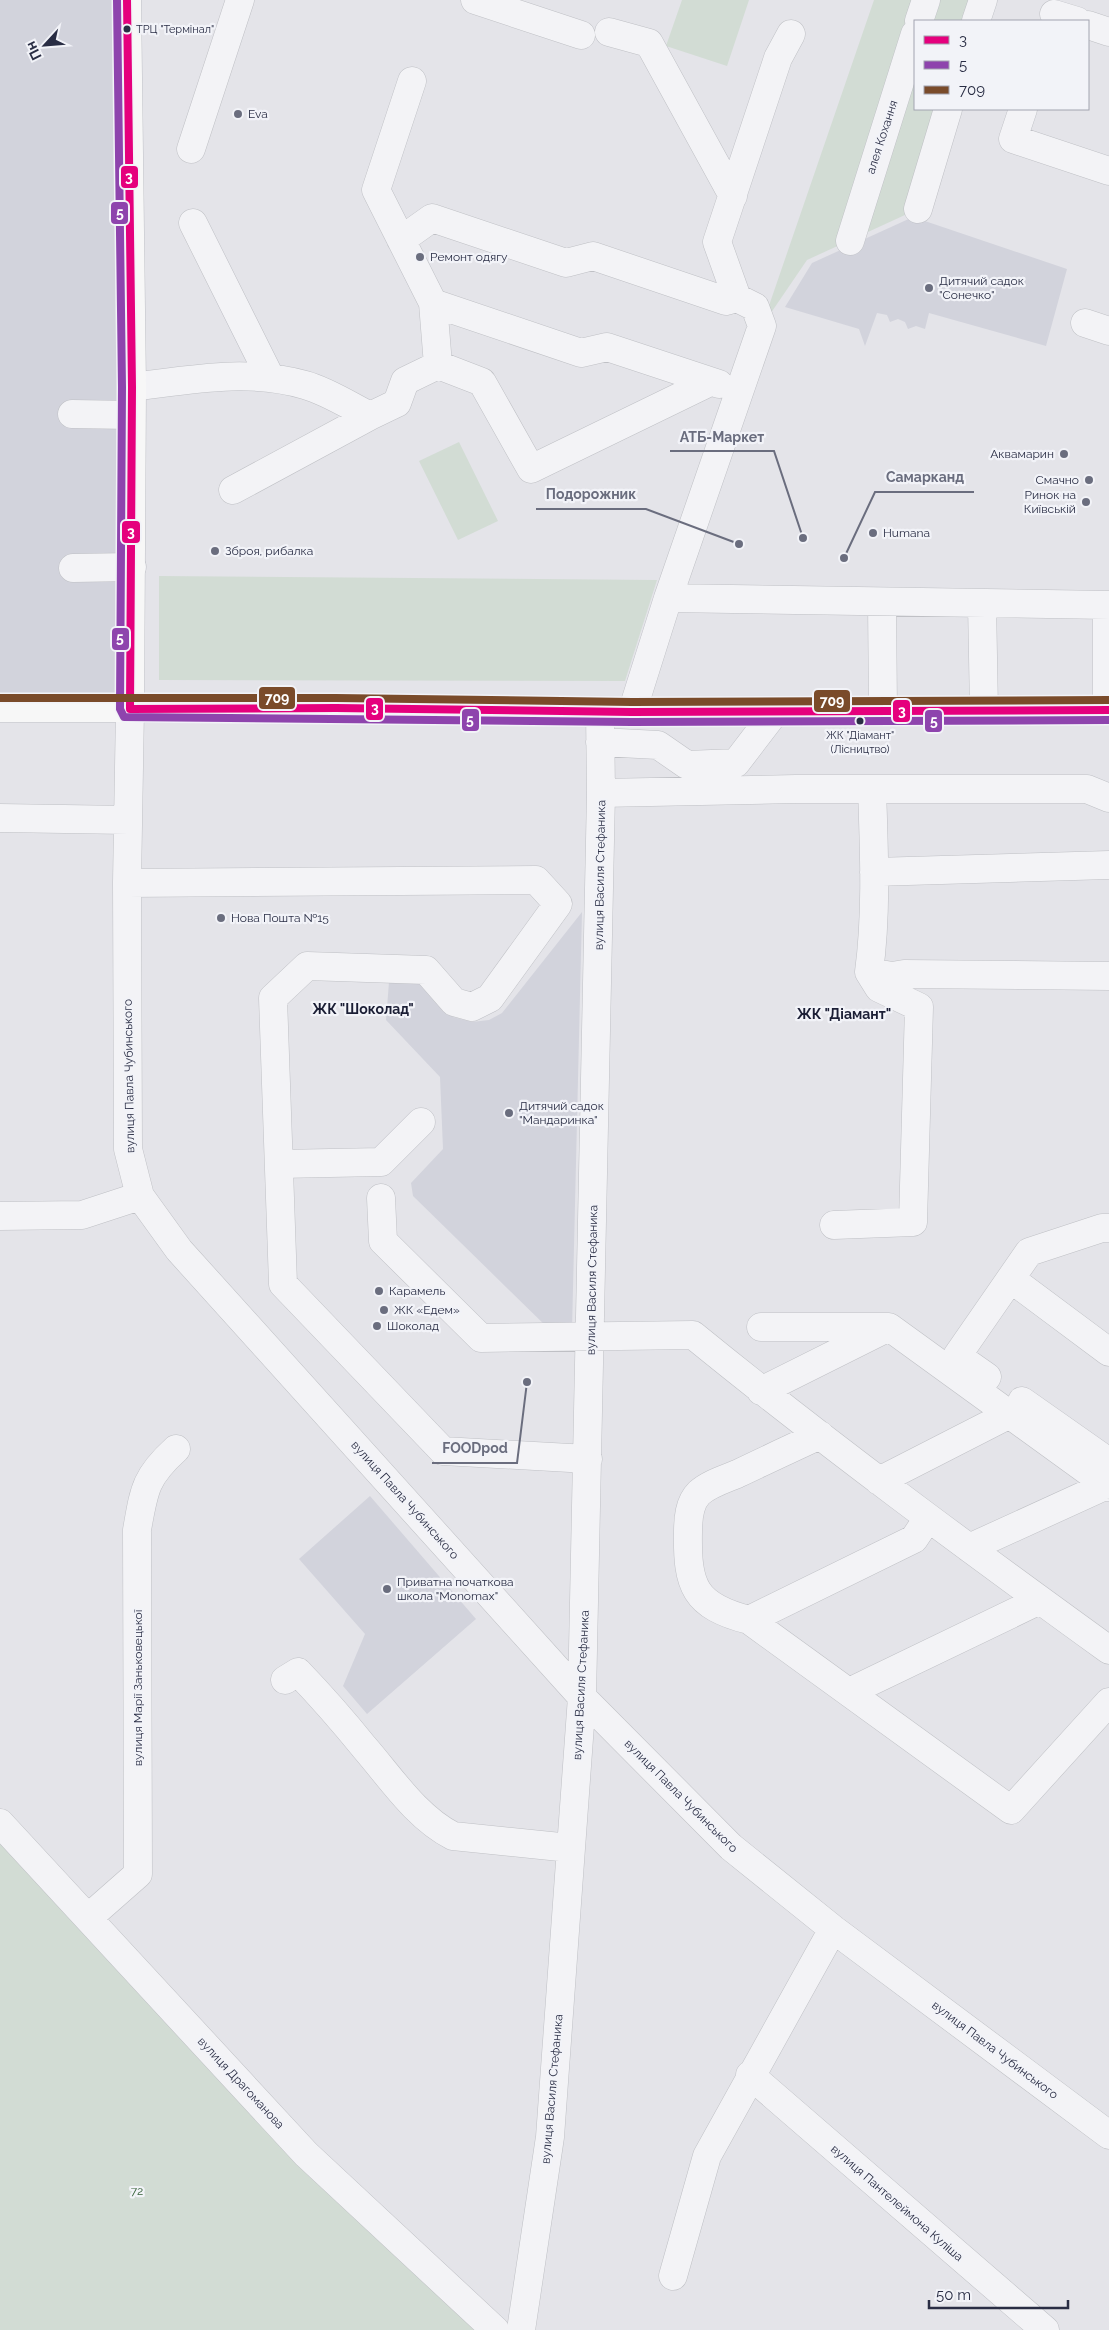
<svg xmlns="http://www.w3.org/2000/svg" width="1109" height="2330" font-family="Raleway,sans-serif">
<rect width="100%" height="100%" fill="#e4e4e9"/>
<path fill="#d2d3dc" d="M0,0H127L130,709L0,708Z
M913,217L1067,269L1046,346L929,313L925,329L916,326L908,329L905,322L898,319L890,322L887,315L877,313L865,346L859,329L785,307L812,263Z
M582,912L572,1330L551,1331L413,1196L411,1183L443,1149L440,1077L386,1020L389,982L424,984L453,1017L472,1022L489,1020L502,1013Z
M370,1496L476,1619L367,1714L343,1686L365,1634L299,1559Z"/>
<path fill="#d2dcd4" d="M682,0H749L727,66L666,46Z
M874,0H983L976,21H915V109H948L918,209L807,260L762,326Z
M459,442L498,521L458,540L419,461Z
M159,576L657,580L625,681L159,680Z
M0,1835L308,2175L477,2330H0Z"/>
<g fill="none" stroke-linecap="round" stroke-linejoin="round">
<g stroke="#bfc0c5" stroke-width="29">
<path id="minor" d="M475,0L581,35
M1054,14L1077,21
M919,21L926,0
M976,21L983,0
M1088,25L1109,32
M609,32L649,43L733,196
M412,81L376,190L433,303L438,365L482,382L531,469L710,382
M1023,109L1013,139L1109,171
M191,149L240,0
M918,209L948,109
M193,223L270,377
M401,240L432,218L566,263L593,256L726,301L737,298L755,307L762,326L668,598L632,712
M850,241L915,34
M737,298L717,242L778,58L791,34
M433,303L581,353L607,347L719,384
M1085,323L1109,331
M132,387C190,380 247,368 305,385C327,391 350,406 370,416L397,403L405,381L438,365
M72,414L131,415
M233,490L370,416
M73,568L132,567
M668,598L1109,605
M882,602L883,711
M982,603L984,710
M1107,605V710
M130,709L127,883L128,1149L140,1196L179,1250L582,1697L731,1847L833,1929L1109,2135
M600,742L658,745L687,765L736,763L775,712
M872,789C874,850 877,912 869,972L892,976L904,974L1109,976
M601,793L796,789H1087L1109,798
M0,818L128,820
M874,872L1109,865
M127,883L536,880L558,904L490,998L472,1007L454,1002L426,970L307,966L273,998L283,1284L443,1451L588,1459
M279,1164L381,1162L421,1122
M381,1198L383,1241L481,1338L693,1335C828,1445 968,1548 1109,1650
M0,1216L82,1215L140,1196
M834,1225L913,1222L919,1007L879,988L869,972
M1011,1279L1109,1352
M761,1327H889L1107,1485
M987,1377L957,1356L1029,1252L1102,1228H1109
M761,1391L883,1330
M1022,1401L1106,1460
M820,1435C792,1448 764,1461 737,1474C725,1479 709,1484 699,1493C689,1503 688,1519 688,1532C687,1586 694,1606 749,1620L1011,1810L1109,1702
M879,1481L1008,1415
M969,1548L1107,1485L1109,1487
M749,1620L914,1539L928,1518
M285,1680L298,1672C321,1696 343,1721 364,1747C391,1778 416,1817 453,1836L570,1848
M849,1692L1040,1600
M0,1823L306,2154L495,2330
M88,1918L138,1874L137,1530C144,1490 145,1477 176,1449
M750,2075L1045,2330
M673,2276L707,2156L833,1929
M521,2330L550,2137L582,1697L601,793L600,712"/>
</g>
<g stroke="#bfc1c7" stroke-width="29">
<path id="major" d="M127,0L132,387L130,709
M0,708H336L632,712L1109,710"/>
</g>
<use href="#minor" stroke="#f3f3f6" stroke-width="28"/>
<use href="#major" stroke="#f7f7f7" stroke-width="28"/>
<g stroke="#f2f3f8" stroke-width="11">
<path id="bus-1" d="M127,0L132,387L130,709
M130,709L336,708L632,712L1109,710"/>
</g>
<g stroke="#f2f3f8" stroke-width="11">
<path id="bus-2" d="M117,0L122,387L120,709L124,717L632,722L1109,720"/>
</g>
<g stroke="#f2f3f8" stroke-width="11">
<path id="bus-3" d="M0,698H336L632,702L1109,700"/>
</g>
<use href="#bus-1" stroke="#e5007d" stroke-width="8"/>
<use href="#bus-2" stroke="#8e44ad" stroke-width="8"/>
<use href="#bus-3" stroke="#7a4b2a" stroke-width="8"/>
</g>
<g fill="#292d44" stroke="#f2f3f8" stroke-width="2">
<circle cx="127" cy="29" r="4.5"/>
<circle cx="860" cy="721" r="4.5"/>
</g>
<g fill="#6a6d7e" stroke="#f2f3f8" stroke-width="2">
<circle cx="238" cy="114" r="5"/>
<circle cx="420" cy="257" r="5"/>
<circle cx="929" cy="288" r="5"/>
<circle cx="1064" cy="454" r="5"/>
<circle cx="1089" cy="480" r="5"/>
<circle cx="1086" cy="502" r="5"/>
<circle cx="873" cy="533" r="5"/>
<circle cx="215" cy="551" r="5"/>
<circle cx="221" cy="918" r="5"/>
<circle cx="509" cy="1113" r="5"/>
<circle cx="379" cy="1291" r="5"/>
<circle cx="384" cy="1310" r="5"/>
<circle cx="377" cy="1326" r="5"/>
<circle cx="387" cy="1589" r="5"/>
</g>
<g text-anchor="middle" stroke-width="4.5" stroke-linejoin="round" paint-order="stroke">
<g font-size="11" fill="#292d44" stroke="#f2f3f8" text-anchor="start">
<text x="136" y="33">ТРЦ "Термінал"</text>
<text x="860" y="739" text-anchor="middle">ЖК "Діамант"<tspan x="860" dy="14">(Лісництво)</tspan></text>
</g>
<g font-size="12" fill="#292d44" stroke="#f2f3f8" text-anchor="start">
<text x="248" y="118">Eva</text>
<text x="430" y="261">Ремонт одягу</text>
<text x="939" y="285">Дитячий садок<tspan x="939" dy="14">"Сонечко"</tspan></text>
<text x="1054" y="458" text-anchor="end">Аквамарин</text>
<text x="1079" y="484" text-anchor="end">Смачно</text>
<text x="1076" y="499" text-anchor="end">Ринок на<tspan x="1076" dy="14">Київській</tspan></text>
<text x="883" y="537">Humana</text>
<text x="225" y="555">Зброя, рибалка</text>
<text x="231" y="922">Нова Пошта №15</text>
<text x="519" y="1110">Дитячий садок<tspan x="519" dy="14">"Мандаринка"</tspan></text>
<text x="389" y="1295">Карамель</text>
<text x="394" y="1314">ЖК «Едем»</text>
<text x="387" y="1330">Шоколад</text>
<text x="397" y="1586">Приватна початкова<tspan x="397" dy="14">школа "Monomax"</tspan></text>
</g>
<g font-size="12" fill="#292d44" stroke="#f2f3f8">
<text transform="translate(882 137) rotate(-72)" y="4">алея Кохання</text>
<text transform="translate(600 875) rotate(-89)" y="4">вулиця Василя Стефаника</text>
<text transform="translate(129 1076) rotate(-91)" y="4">вулиця Павла Чубинського</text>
<text transform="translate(592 1280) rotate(-89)" y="4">вулиця Василя Стефаника</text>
<text transform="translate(405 1500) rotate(48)" y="4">вулиця Павла Чубинського</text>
<text transform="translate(581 1685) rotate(-87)" y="4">вулиця Василя Стефаника</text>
<text transform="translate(138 1688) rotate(-90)" y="4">вулиця Марії Заньковецької</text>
<text transform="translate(681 1796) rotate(45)" y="4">вулиця Павла Чубинського</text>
<text transform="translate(995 2050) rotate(37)" y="4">вулиця Павла Чубинського</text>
<text transform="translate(241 2083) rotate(47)" y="4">вулиця Драгоманова</text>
<text transform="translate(552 2089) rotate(-85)" y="4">вулиця Василя Стефаника</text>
<text transform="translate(897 2203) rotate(41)" y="4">вулиця Пантелеймона Куліша</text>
</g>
<g font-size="12" fill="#356137" stroke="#f2f3f8">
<text x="137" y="2195">72</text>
</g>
<g font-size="14" font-weight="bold" fill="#1b1e35" stroke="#f2f3f8">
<text x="363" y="1014">ЖК "Шоколад"</text>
<text x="844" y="1019">ЖК "Діамант"</text>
</g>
</g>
<path fill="none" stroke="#6a6d7e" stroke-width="2" d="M803 538L774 451H670M844 558L875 492H974M739 544L646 509H536M527 1382L517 1463H432"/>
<g fill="#6a6d7e" stroke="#f2f3f8" stroke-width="2">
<circle cx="803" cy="538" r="5"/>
<circle cx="844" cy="558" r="5"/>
<circle cx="739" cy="544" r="5"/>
<circle cx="527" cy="1382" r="5"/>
</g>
<g font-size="14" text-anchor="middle" font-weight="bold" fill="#6a6d7e" stroke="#f2f3f8" stroke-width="4.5" stroke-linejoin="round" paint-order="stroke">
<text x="722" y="442">АТБ-Маркет</text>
<text x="925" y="482">Самарканд</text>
<text x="591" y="499">Подорожник</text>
<text x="475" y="1453">FOODpod</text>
</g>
<g stroke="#f2f3f8" stroke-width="2">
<rect x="120" y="165" width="19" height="24" rx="5" fill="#e5007d"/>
<rect x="110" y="201" width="19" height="24" rx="5" fill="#8e44ad"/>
<rect x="121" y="520" width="20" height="24" rx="5" fill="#e5007d"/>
<rect x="111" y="627" width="19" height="24" rx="5" fill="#8e44ad"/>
<rect x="258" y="686" width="38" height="24" rx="5" fill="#7a4b2a"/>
<rect x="813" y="689" width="38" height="24" rx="5" fill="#7a4b2a"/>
<rect x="365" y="697" width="19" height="24" rx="5" fill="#e5007d"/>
<rect x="892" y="699" width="19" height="24" rx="5" fill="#e5007d"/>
<rect x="461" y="708" width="19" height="24" rx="5" fill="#8e44ad"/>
<rect x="924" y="709" width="19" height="24" rx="5" fill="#8e44ad"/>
</g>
<g font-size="14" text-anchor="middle" font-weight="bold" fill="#fff">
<text x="129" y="182">3</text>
<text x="120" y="218">5</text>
<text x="131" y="537">3</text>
<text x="120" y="643">5</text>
<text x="277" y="703">709</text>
<text x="832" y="706">709</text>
<text x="375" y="713">3</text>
<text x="902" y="716">3</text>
<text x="470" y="725">5</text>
<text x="934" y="726">5</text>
</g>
<rect x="914" y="20" width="175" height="90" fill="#f2f3f8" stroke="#a2a4b0"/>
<rect x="924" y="36" width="25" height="8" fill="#e5007d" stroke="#a2a4b0"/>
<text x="959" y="45" font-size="15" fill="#292d44">3</text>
<rect x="924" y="61" width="25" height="8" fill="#8e44ad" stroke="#a2a4b0"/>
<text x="959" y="70" font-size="15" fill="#292d44">5</text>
<rect x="924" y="86" width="25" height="8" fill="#7a4b2a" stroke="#a2a4b0"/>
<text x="959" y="95" font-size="15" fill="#292d44">709</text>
<g transform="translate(45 45) rotate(244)" stroke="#f2f3f8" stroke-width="4" paint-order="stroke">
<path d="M0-4L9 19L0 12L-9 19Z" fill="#292d44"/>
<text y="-8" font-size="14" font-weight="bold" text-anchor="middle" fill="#292d44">Пн</text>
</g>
<path d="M929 2300v8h139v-8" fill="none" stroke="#292d44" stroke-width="2.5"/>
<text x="936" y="2300" font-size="15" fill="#292d44" stroke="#f2f3f8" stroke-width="4" paint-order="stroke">50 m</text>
</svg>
